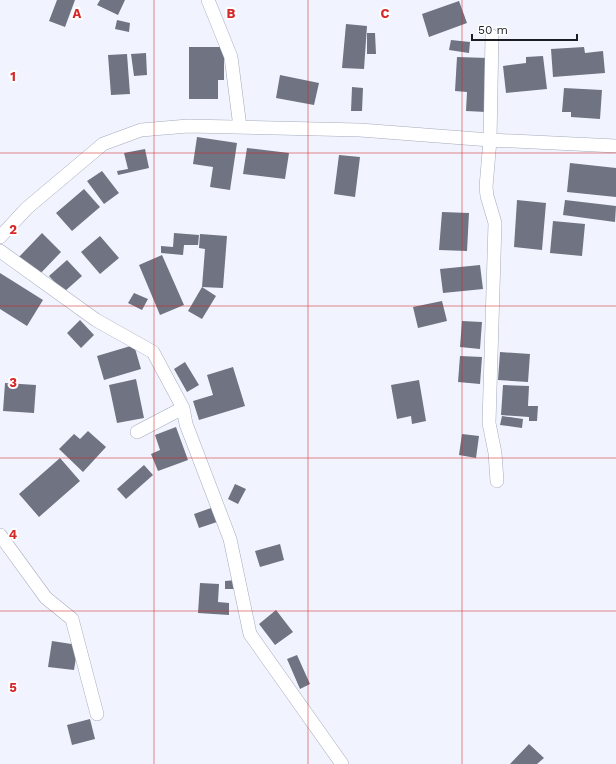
<svg xmlns="http://www.w3.org/2000/svg" width="616" height="764" font-family="'Work Sans',sans-serif">
<rect width="100%" height="100%" fill="#f1f4ff"/>
<path fill="#6f7382" d="M57,0H75L65,27L49,21Z
M100,0H125L118,15L97,5Z
M459,1L467,23L429,37L422,14Z
M117,20L130,23L129,32L115,29Z
M346,24L367,26L364,69L342,68Z
M367,33H375L376,54H367Z
M451,40L470,42L469,53L449,50Z
M189,47H224V80H218V99H189Z
M584,47L585,53L603,51L605,73L553,77L551,49Z
M146,53L147,75L134,76L131,54Z
M127,54L130,94L111,95L108,55Z
M543,56L547,89L506,93L503,66L526,63V57Z
M457,57L488,58L486,112L466,111L467,92L455,91Z
M280,75L319,83L314,105L276,98Z
M352,87L363,88L362,111H351Z
M564,88L602,90L600,119L571,117V112H562Z
M197,137L237,143L230,190L210,187L213,167L193,164Z
M247,148L289,153L285,179L243,174Z
M145,149L149,168L118,175L117,171L128,169L124,153Z
M339,155L360,157L355,197L334,194Z
M570,163L616,168V197L567,192Z
M102,171L119,193L104,204L87,181Z
M84,189L100,207L72,231L56,213Z
M517,200L546,203L542,250L514,247Z
M565,200L616,206L615,222L563,215Z
M442,212L469,213L467,251L439,250Z
M553,221L585,224L582,256L550,253Z
M42,233L61,252L38,276L18,258Z
M174,233L199,235L198,245H184L183,255L161,253V246L173,247Z
M200,234L227,236L223,288L202,287L205,249L199,248Z
M100,236L119,258L100,274L81,252Z
M162,255L184,305L160,315L139,265Z
M67,260L82,276L64,292L49,276Z
M480,265L483,289L443,293L440,269Z
M0,273L43,300L27,326L0,309Z
M202,287L216,296L202,319L188,311Z
M134,293L148,299L142,310L128,303Z
M442,301L447,321L418,328L413,307Z
M80,320L94,335L81,348L67,333Z
M462,321L482,322L480,349L460,347Z
M134,345L141,369L104,380L97,356Z
M500,352L530,354L528,382L498,380Z
M460,356L482,357L480,384L458,382Z
M185,362L199,385L187,392L174,369Z
M233,367L245,406L199,420L193,401L213,395L207,375Z
M136,379L144,418L117,423L109,385Z
M419,380L426,421L412,424L411,416L397,419L391,385Z
M5,383L36,385L34,413L3,411Z
M503,385L529,386L528,406H538L537,421H529V417L501,415Z
M502,416L523,419L522,428L500,425Z
M176,427L188,460L158,471L151,454L160,450L155,435Z
M88,431L106,447L83,472L59,449L74,434L80,439Z
M462,434L479,436L476,458L459,455Z
M60,458L80,481L39,517L19,494Z
M144,465L153,475L126,499L117,489Z
M235,484L246,489L238,504L228,499Z
M211,508L217,522L199,528L194,514Z
M280,544L284,560L260,567L255,551Z
M236,580L237,589H225V581Z
M200,583L219,584L218,602L229,603V615L198,613Z
M276,610L293,632L275,645L259,624Z
M52,641L78,645L74,670L48,667Z
M297,655L310,684L300,689L287,659Z
M90,719L95,739L72,745L67,725Z
M529,744L544,758L537,764H510Z"/>
<g fill="none" stroke-linecap="round" stroke-linejoin="round">
<g stroke="#a6abbb" stroke-width="14">
<path id="minor" d="M208,0L231,57L240,127
M492,36L490,140L486,187L487,196L495,223L489,423L495,453L497,481
M0,237L27,208L103,144L141,130L188,126L360,130L490,140L616,146
M0,251L96,320L153,352L183,408L186,424L230,539L250,634L342,764
M137,432L183,408
M0,535L46,598L72,619L97,714"/>
</g>
<use href="#minor" stroke="#fff" stroke-width="13"/>
</g>
<path fill="none" stroke="#d62828" stroke-width="1" stroke-opacity="0.55" d="M154,0V764M308,0V764M462,0V764M0,153H616M0,306H616M0,458H616M0,611H616"/>
<g font-size="13" text-anchor="middle" font-weight="bold" fill="#d62828" stroke="#fff" stroke-width="4" stroke-linejoin="round" paint-order="stroke">
<text x="77" y="18">A</text>
<text x="231" y="18">B</text>
<text x="385" y="18">C</text>
<text x="13" y="81">1</text>
<text x="13" y="234">2</text>
<text x="13" y="387">3</text>
<text x="13" y="539">4</text>
<text x="13" y="692">5</text>
</g>
<path d="M472 34v6h105v-6" fill="none" stroke="#1b1d23" stroke-width="2"/>
<text x="478" y="34" font-size="12" fill="#1b1d23" stroke="#ffffff" stroke-width="3" paint-order="stroke">50 m</text>
</svg>
